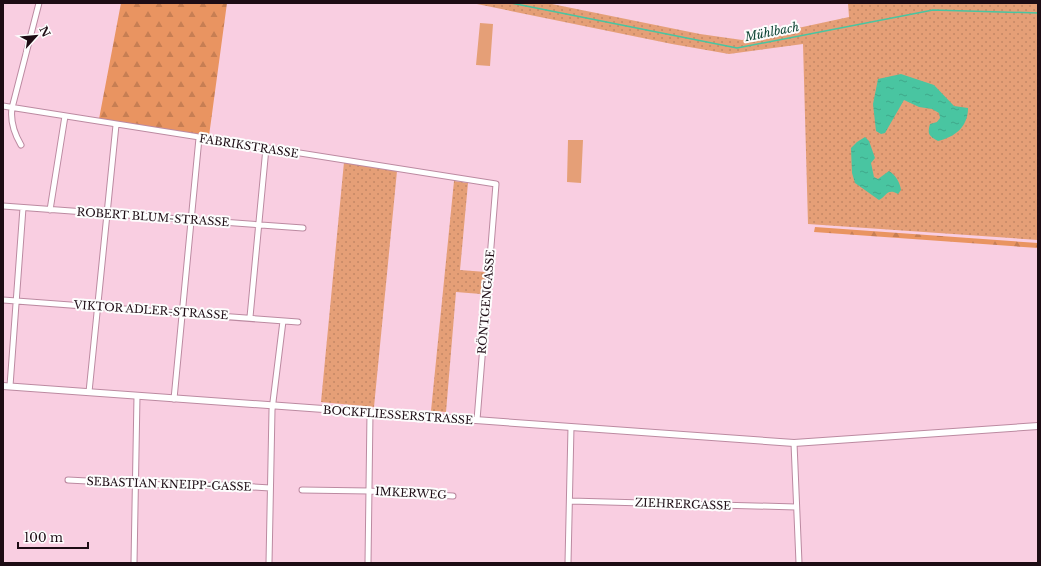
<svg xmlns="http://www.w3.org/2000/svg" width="1041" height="566" font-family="'Libre Baskerville',serif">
<defs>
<pattern id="grass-dots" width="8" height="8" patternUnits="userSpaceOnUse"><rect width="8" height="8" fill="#e59f77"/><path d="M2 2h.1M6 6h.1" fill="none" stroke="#c48866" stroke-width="1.8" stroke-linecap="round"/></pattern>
<pattern id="forest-firs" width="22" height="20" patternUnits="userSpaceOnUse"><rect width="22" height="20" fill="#e99461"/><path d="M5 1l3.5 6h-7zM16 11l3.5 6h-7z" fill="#c77e53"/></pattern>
<pattern id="water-ripples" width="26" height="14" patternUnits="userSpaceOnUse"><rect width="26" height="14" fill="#49c5a1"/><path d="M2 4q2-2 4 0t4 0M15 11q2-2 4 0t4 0" fill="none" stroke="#3fa88a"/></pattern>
</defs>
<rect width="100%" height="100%" fill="#f9cee1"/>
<path fill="url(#grass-dots)" d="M472,3H547L700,34L742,40L849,17L848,3H1038V240L808,224L803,44L729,54L672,44Z
M344,162L397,171L374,407L321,402Z
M454,181L468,183L460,270L486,272L485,291L481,294L456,292L446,412L431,411Z"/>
<path fill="url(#forest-firs)" d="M121,3H227L209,136L99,119Z
M815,227L1038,243V248L814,232Z"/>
<path fill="#e59f77" d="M480,23L493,24L490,66L476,65Z
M568,140H583L581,183L567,182Z"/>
<path fill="url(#water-ripples)" d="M901,74L934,85L954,106L968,108C968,127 955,137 938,141C929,136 927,134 930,124L937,122L940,118L939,113L932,109L919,107L904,100L885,133L881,134L876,131L873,104L878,79Z
M865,137L869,141L875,158L871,163L874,177L878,179L889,171C896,175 900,183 901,190L898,194C887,188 887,196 879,200L855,183L852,173L851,148L857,142Z"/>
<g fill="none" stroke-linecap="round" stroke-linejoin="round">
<path stroke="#49c5a1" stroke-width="1.5" d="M511,3L737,48L933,10L1038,13"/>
<g stroke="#bc8aa1" stroke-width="7">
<path id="minor" d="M3,106L496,184L477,420
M21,145C14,133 10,122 12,108L39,3
M3,206L303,228
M50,210L65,116
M3,300L298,322
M250,317L266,148
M10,386L23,208
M89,392L116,125
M174,399L199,138
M794,443L799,563
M68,480L184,486L222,485L270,488
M302,490L369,491L453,496
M570,501L796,507
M134,563L137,396
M269,563L272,410L283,321
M368,563L370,413
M568,563L571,427"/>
</g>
<g stroke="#bc8aa1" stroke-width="8">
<path id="major" d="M3,386L794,443L1038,426"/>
</g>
<use href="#minor" stroke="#fff" stroke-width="5"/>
<use href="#major" stroke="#fff" stroke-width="6"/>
</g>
<g text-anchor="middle" stroke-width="4" stroke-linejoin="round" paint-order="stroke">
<g font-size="11" fill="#1d0c14" stroke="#fdfdfd">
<text transform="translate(249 146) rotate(9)" y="4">FABRIKSTRASSE</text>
<text transform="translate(153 217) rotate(4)" y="4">ROBERT BLUM-STRASSE</text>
<text transform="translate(486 302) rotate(-85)" y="4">RÖNTGENGASSE</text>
<text transform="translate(151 310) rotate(4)" y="4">VIKTOR ADLER-STRASSE</text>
<text transform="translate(398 415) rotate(4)" y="4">BOCKFLIESSERSTRASSE</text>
<text transform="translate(169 484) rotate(2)" y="4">SEBASTIAN KNEIPP-GASSE</text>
<text transform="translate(411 493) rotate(3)" y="4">IMKERWEG</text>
<text transform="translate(683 504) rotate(2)" y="4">ZIEHRERGASSE</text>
</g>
<g font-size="12" font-style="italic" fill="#114637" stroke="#fdfdfd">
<text transform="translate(772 32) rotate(-11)" y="4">Mühlbach</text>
</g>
</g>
<rect width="1041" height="566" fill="none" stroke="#1d0c14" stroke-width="8"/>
<g transform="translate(36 36) rotate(63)" stroke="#fdfdfd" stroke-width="3" paint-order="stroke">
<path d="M0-3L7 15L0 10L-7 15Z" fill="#1d0c14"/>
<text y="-6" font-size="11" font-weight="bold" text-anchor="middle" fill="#1d0c14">N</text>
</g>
<path d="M18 542v6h70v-6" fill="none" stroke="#1d0c14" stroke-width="2"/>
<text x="24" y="542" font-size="12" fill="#1d0c14" stroke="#fdfdfd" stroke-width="3" paint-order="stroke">100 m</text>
</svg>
